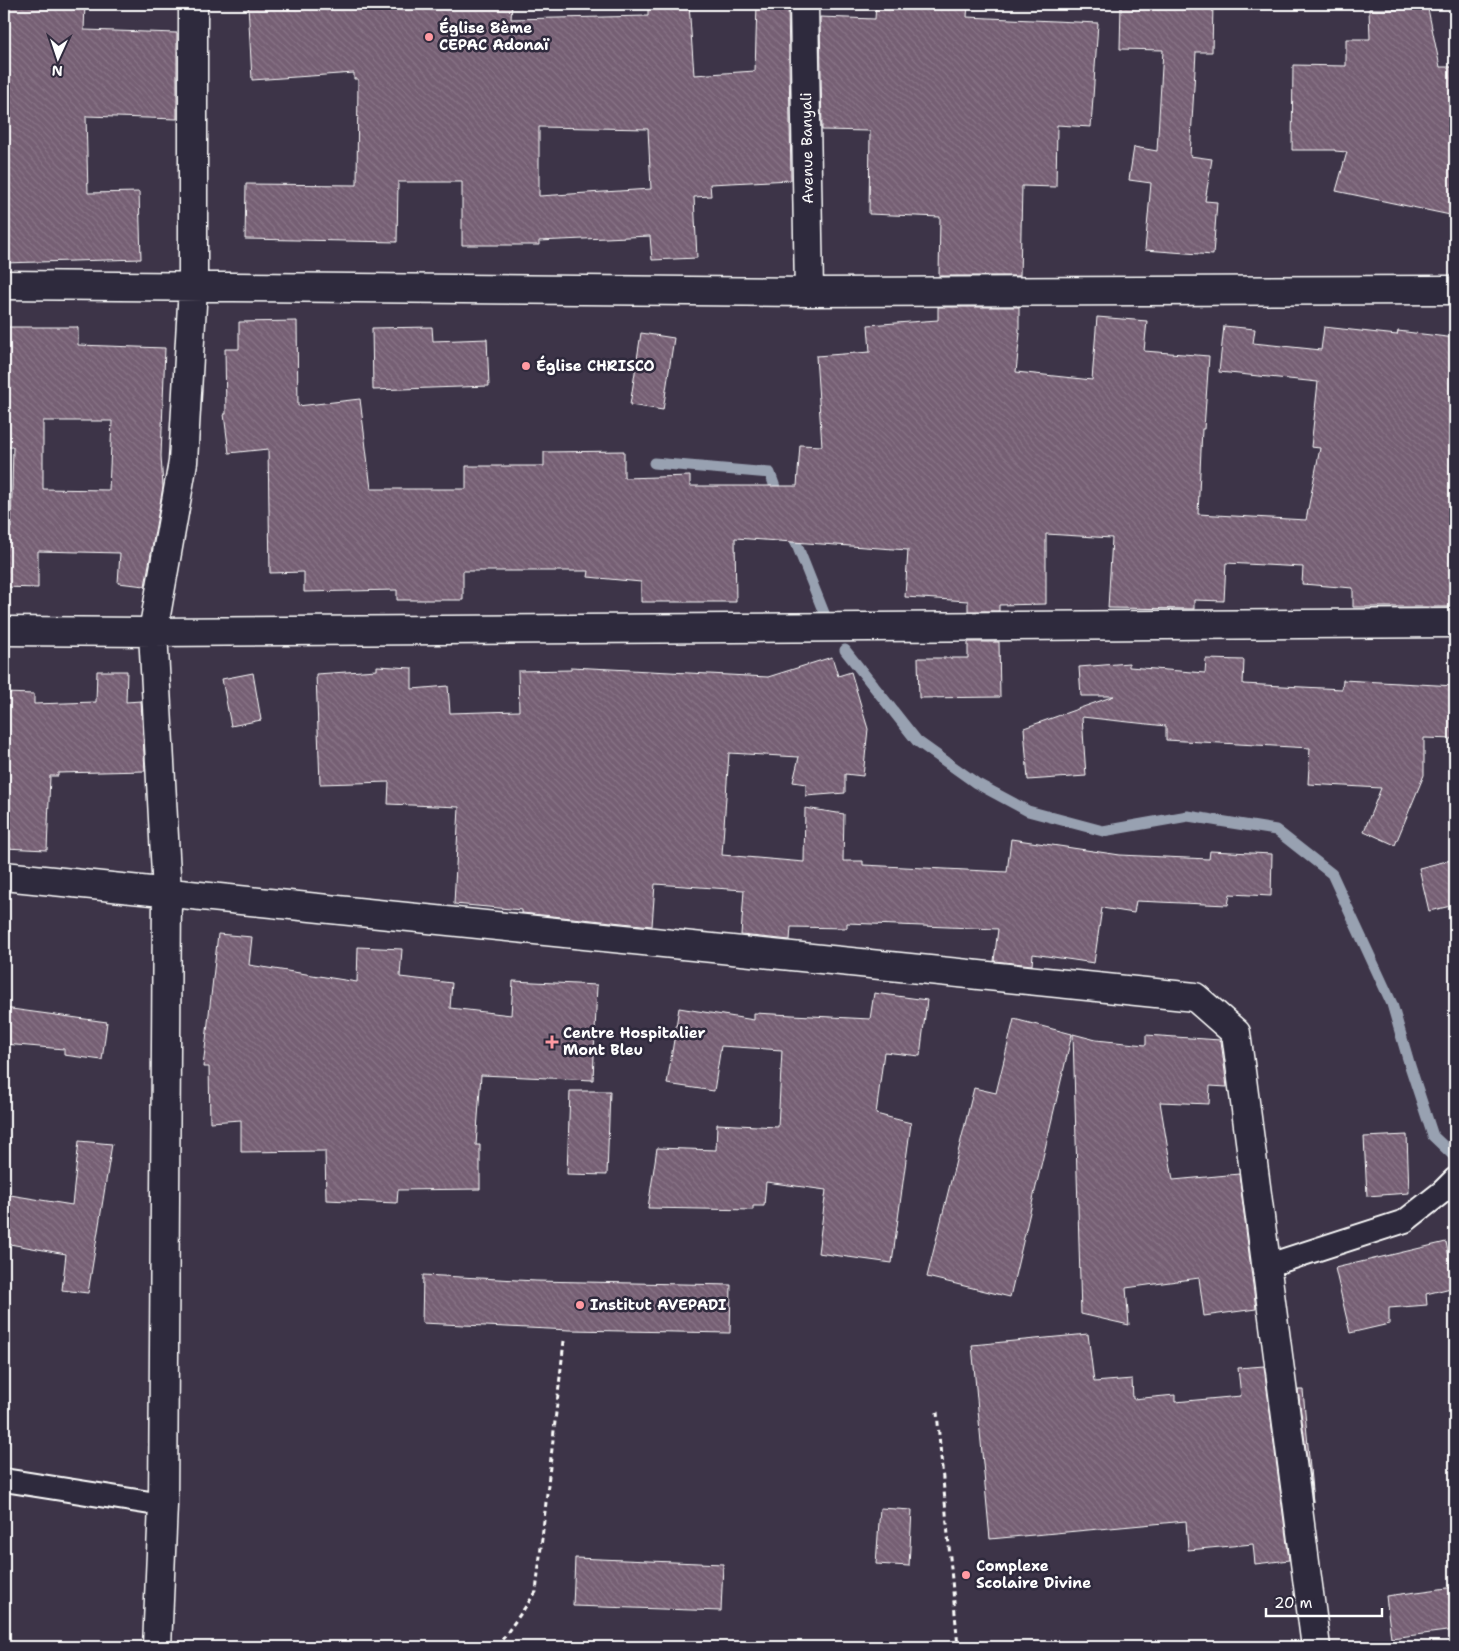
<svg xmlns="http://www.w3.org/2000/svg" width="1459" height="1651" font-family="'Shantell Sans',sans-serif">
<defs>
<pattern id="building-back-hatch" width="6" height="6" patternUnits="userSpaceOnUse" patternTransform="scale(1.25)"><rect width="6" height="6" fill="#755e73"/><path d="M-1 5l2 2M0 0l6 6M5-1l2 2" fill="none" stroke="#8a7688"/></pattern>
</defs>
<rect width="100%" height="100%" fill="#3d3448"/>
<filter id="ink" filterUnits="userSpaceOnUse"><feTurbulence type="fractalNoise" baseFrequency=".02" numOctaves="2"/><feDisplacementMap in="SourceGraphic" scale="10" xChannelSelector="R" yChannelSelector="G"/><feConvolveMatrix kernelMatrix="1 2 1 2 8 2 1 2 1" color-interpolation-filters="sRGB"/></filter>
<g filter="url(#ink)">
<g fill="none" stroke-linecap="round" stroke-linejoin="round">
<path stroke="#98a1b1" stroke-width="11" d="M654,463L770,473L780,501
M791,530L824,613
M845,650L917,741L976,783L1028,811L1103,831L1188,816L1276,830L1332,874L1392,1004L1410,1066L1433,1136L1455,1157"/>
</g>
<path fill="url(#building-back-hatch)" stroke="#fff" fill-rule="evenodd" d="M4,4H85L84,30L177,33V119L86,116L88,193L139,192L141,259L4,263Z
M248,4H512L511,19L648,16V4H689L694,75L755,71L757,4H788L791,180L710,184L711,196L694,197L697,258L652,260L650,236L539,241V245H462V182H398L397,242L245,239L246,184L357,185L358,79H354V73L252,80ZM539,127L648,129L651,189L539,196Z
M876,4H968L967,17L1098,23L1091,127L1057,125L1056,187L1022,186L1020,276H939L940,217L869,214L870,131L822,130L820,17L875,19Z
M1121,4H1213L1212,52H1196L1190,156L1212,159L1205,201L1217,202L1213,255L1145,250L1151,183L1129,180L1134,147L1157,151L1163,50L1120,49Z
M1369,9H1428L1440,67H1455V216L1336,191L1347,152L1335,151V150H1292L1293,65L1346,66V39H1370Z
M938,307H1019V332L1020,333L1016,372L1092,380L1097,317L1147,321L1144,351L1209,356L1204,429H1202L1198,514L1306,520L1320,448L1311,447L1318,382L1219,372L1224,326L1255,329L1253,343L1321,350L1324,327L1397,335L1398,331L1455,338V588H1452L1449,607H1353V588L1302,584L1303,567L1226,563L1224,601L1194,600V609L1108,608L1112,538L1046,534V604L999,605V611H968V601L905,597L908,550L735,538L736,602H641V582L588,577L589,571H463V600H397V590L304,592V572L270,573L268,449L229,453L224,414H226L225,349H239V322L297,321L298,406L360,399L371,489H466V466H544V452L624,451V478L690,476V486H797L800,445L822,446L816,356L870,352L868,325L938,320Z
M4,327H78V345L165,348L161,456L163,487L145,586L118,583L120,553L38,551V588L4,587V528H11L13,447H4ZM43,421H112L109,490L43,489Z
M432,327L433,341L487,339L489,386L373,390L372,328Z
M641,333L674,338L663,410L630,405Z
M968,642H999L1000,697L919,698L918,658H968Z
M832,657L838,676L851,672L868,729L863,776L845,774V793L806,796V784L793,782L799,757L729,753L722,855L804,862L805,808L844,814L843,861H863V865L1007,872L1011,839L1120,855L1209,859L1210,851L1272,854L1271,896L1230,894L1228,905L1136,901L1134,913L1102,908L1094,963L1033,954L1032,965L994,961L998,929L847,923V928L791,927L790,940L741,935L744,890L655,884L652,926L522,913V910L454,904L459,807L388,804L389,782L320,784L316,674L377,670V666L412,668V689L448,686L450,713L519,711L518,671L571,670V667L768,677Z
M1206,659L1244,660L1243,684L1342,689L1343,680L1455,686V739L1424,738V775L1395,845L1364,831L1381,788L1308,784L1310,748L1166,740V726L1082,717L1086,776L1028,780L1024,728L1114,696H1081L1079,667L1129,663V667L1205,673Z
M97,671H127L126,702L141,701L145,771L58,773V776H50L47,850L4,848V693L34,694V704L96,702Z
M253,673L261,720L231,726L222,679Z
M1455,859V905L1429,911L1419,868Z
M218,934L252,937L249,965L357,982L358,947L402,949L400,977L452,983L450,1008L511,1015L513,981L597,985L593,1080L481,1075L476,1145H480V1189L398,1190L397,1203L326,1200L325,1151L241,1152V1120L210,1122L209,1067H203Z
M874,993L927,1000L920,1056L884,1052L876,1114L911,1123L892,1263L818,1253L826,1190L766,1182L764,1206H753V1210L648,1208L657,1148L716,1150L717,1124L778,1127L782,1050L721,1046L714,1091L667,1084L679,1008L754,1020V1013L870,1019Z
M4,1008L107,1022L102,1060L64,1055V1049L4,1044Z
M1014,1019L1072,1034L1010,1297L927,1277L974,1088L996,1093Z
M1073,1034L1096,1040L1146,1045V1035L1220,1040L1221,1041L1227,1087L1210,1086L1209,1104L1160,1102L1173,1180L1239,1174L1256,1309L1204,1316L1199,1278L1126,1288L1129,1325L1081,1314Z
M570,1091H610L607,1175L567,1174Z
M1407,1135L1409,1193L1367,1196L1364,1137Z
M79,1141L112,1144L88,1293L62,1290L66,1254L4,1243V1194L72,1205Z
M1446,1242L1455,1287L1426,1294L1427,1305L1389,1308V1324L1350,1333L1335,1268Z
M423,1275L536,1281L731,1285L730,1333L570,1330L422,1323Z
M1088,1334L1094,1382L1132,1379L1133,1399L1175,1395V1402L1241,1396L1238,1368L1264,1366L1289,1560L1255,1564L1253,1544L1188,1550L1186,1521L990,1539L972,1345Z
M1298,1390H1303L1313,1502Z
M880,1508L912,1510L909,1566L876,1564Z
M575,1558L723,1564L721,1611L573,1606Z
M1455,1587V1630L1391,1638L1386,1596Z"/>
<g fill="none" stroke-linecap="round" stroke-linejoin="round">
<g stroke="#fff" stroke-width="26">
<path id="service" d="M1266,1266L1405,1221L1442,1192L1455,1179
M4,1480L163,1505"/>
</g>
<g stroke="#fff" stroke-width="31">
<path id="minor" d="M804,4L809,292
M4,285L809,292L1455,290
M4,631L153,632L1455,623
M4,876L1195,997L1236,1033L1316,1647
M157,1647L163,1505L167,893L153,632L183,462L193,287V4"/>
</g>
<path stroke="#fff" stroke-width="3" stroke-dasharray="5 4" stroke-linecap="butt" d="M937,1412L958,1647
M497,1647L536,1592L564,1341"/>
<use href="#service" stroke="#2f2a3d" stroke-width="22"/>
<use href="#minor" stroke="#2f2a3d" stroke-width="28"/>
</g>
</g>
<g fill="#ff9aa2" stroke="#2f2a3d" stroke-width="2">
<circle cx="429" cy="37" r="5"/>
<circle cx="526" cy="366" r="5"/>
<path d="M549.5 1034.5h5v5h5v5h-5v5h-5v-5h-5v-5h5z"/>
<circle cx="580" cy="1305" r="5"/>
<circle cx="966" cy="1575" r="5"/>
</g>
<g text-anchor="middle" stroke-width="5" stroke-linejoin="round" paint-order="stroke">
<g font-size="15" font-weight="bold" fill="#fff" stroke="#2f2a3d" text-anchor="start">
<text x="439" y="33">Église 8ème<tspan x="439" dy="17">CEPAC Adonaï</tspan></text>
<text x="536" y="371">Église CHRISCO</text>
<text x="563" y="1038">Centre Hospitalier<tspan x="563" dy="17">Mont Bleu</tspan></text>
<text x="590" y="1310">Institut AVEPADI</text>
<text x="976" y="1571">Complexe<tspan x="976" dy="17">Scolaire Divine</tspan></text>
</g>
<g font-size="15" fill="#fff" stroke="#2f2a3d">
<text transform="translate(807 148) rotate(-91)" y="5">Avenue Banyali</text>
</g>
</g>
<rect width="1459" height="1651" fill="none" stroke="#2f2a3d" stroke-width="20"/>
<rect x="10" y="10" width="1439" height="1631" fill="none" stroke="#fff" stroke-width="2" filter="url(#ink)"/>
<g transform="translate(58 58) rotate(183)" stroke="#2f2a3d" stroke-width="4" paint-order="stroke">
<path d="M0-4L9 19L0 12L-9 19Z" fill="#ffffff"/>
<text y="-8" font-size="14" font-weight="bold" text-anchor="middle" fill="#ffffff">N</text>
</g>
<path d="M1266 1608v8h116v-8" fill="none" stroke="#ffffff" stroke-width="2.5"/>
<text x="1274" y="1608" font-size="15" fill="#ffffff" stroke="#2f2a3d" stroke-width="4" paint-order="stroke">20 m</text>
</svg>
